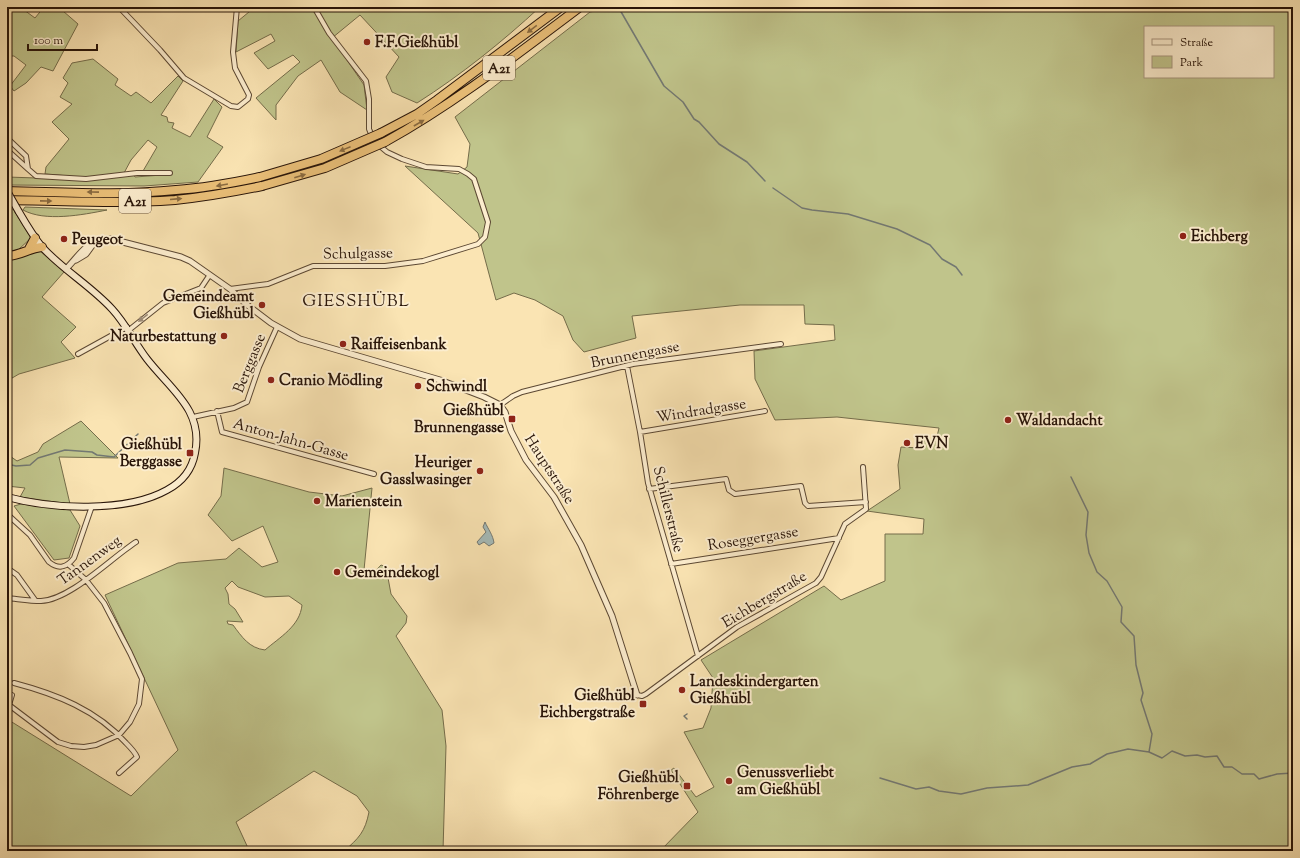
<svg xmlns="http://www.w3.org/2000/svg" width="1300" height="858" font-family="'Sorts Mill Goudy',serif">
<rect width="100%" height="100%" fill="#fae4b3"/>
<filter id="stains"><feTurbulence type="fractalNoise" baseFrequency=".005" numOctaves="4"/><feColorMatrix values="0 0 0 0 .2 0 0 0 0 .09 0 0 0 0 .02 0 0 0 .5 -.17"/></filter>
<radialGradient id="worn" r=".72"><stop offset=".6" stop-color="#630" stop-opacity="0"/><stop offset="1" stop-color="#630" stop-opacity=".3"/></radialGradient>
<path fill="#c0c48b" stroke="#746c4a" fill-rule="evenodd" d="M7,7H20L35,18L44,7H67L63,11L78,24L53,71L41,67L26,83L14,91L10,86L26,65L14,56H7Z
M255,7H540C502,42 461,75 417,103L392,92L386,77L399,57L360,15L332,38L364,85L367,110L340,92L321,60L298,76L276,105V120L256,98L300,62L293,55L268,69L254,53L275,41L271,34L236,52L238,21Z
M618,7H1293V851H660L698,812L671,770L674,768L696,797L714,787L684,732L703,728L711,708L713,678L701,660L824,586L841,600L885,581V534H923L924,519L867,511L900,489L898,465L901,447L920,448L921,441H936L939,428L837,417L775,420L755,379L754,351L835,340L834,325L805,324L804,305H740L632,316L636,338L584,352L573,340L563,316L535,300L514,293L496,300L478,233L405,166L458,174L467,167L470,144L455,117L590,12ZM1145,27H1273V77H1145Z
M93,59L118,79L115,85L131,96L136,92L151,103L178,76L183,81L161,115L167,117L168,122L174,123L172,128L190,137L214,99L222,107L207,137L223,147L198,182L144,186L9,185L7,177L66,179L69,176L45,174L46,167L69,139L52,122L72,104L60,97L68,83L63,78L72,63ZM148,140L157,147L143,171L164,172L162,175L135,177L133,174L124,173L131,160Z
M25,207L107,210C82,215 45,222 23,210Z
M7,209H13L31,238L18,250L7,252Z
M39,250L64,272L42,297L76,327L61,342L75,358L19,374L7,381V259Z
M81,421L118,458L59,457L70,504L20,497L25,488L7,486V454L17,461L38,452L43,444Z
M224,468L309,492L342,496L372,488L364,570L369,578L381,565L386,567L391,594L407,616L406,623L396,636L442,710L446,746L443,851H344C359,838 365,832 369,812L357,796L314,771L236,822L248,848L245,851H7V719L131,796L178,750L105,595L178,563L226,559L239,548L262,567L278,562L263,526L232,541L208,515L221,496ZM232,581L238,587L265,597L289,596L302,605C300,626 280,637 265,650C249,648 242,637 233,625L228,624L227,621L243,622L235,609L229,604L228,594L225,588Z
M21,504L70,510L80,526L69,558L54,560L14,506Z"/>
<path fill="#a5bbb9" stroke="#737872" d="M485,522C488,529 493,535 494,543L489,546L484,542L479,545L477,542L486,532L483,527Z"/>
<g fill="none" stroke-linecap="round" stroke-linejoin="round">
<path stroke="#737872" stroke-width="1.5" d="M620,10L664,86L683,102L694,119L699,122L719,144L747,162L765,181
M773,188L802,208L812,210L848,214L897,229L930,245L942,259L956,267L962,275
M7,464L16,466L30,465L38,458L65,450L92,452L97,455L114,457L138,434
M1071,477L1088,512L1086,535L1089,553L1097,572L1107,581L1122,607L1121,622L1134,636L1136,665L1143,693L1141,700L1152,734L1149,752
M687,714L684,716L687,719
M880,778L916,789L929,787L939,791L961,794L987,788L1028,785L1072,767L1090,764L1107,754L1128,749L1149,752L1162,758L1172,751L1185,756L1197,755L1205,757L1217,756L1224,767H1232L1242,774H1254L1259,779L1277,774L1293,773"/>
<g stroke="#5c4833" stroke-width="6">
<path id="minor" d="M119,7L160,50L184,78L231,106L238,107L248,99L249,95L235,68L233,52L237,7
M7,138L26,156L28,169L7,150
M28,169L36,176L86,179L137,173H170
M230,289L268,284L313,266H385L423,261L478,244L485,237L488,222L474,179L468,174L459,169L426,167L402,159L387,152L374,141L369,129V99L366,81L329,33L314,7
M129,330L163,303L201,288L209,276
M78,354L127,327
M627,366L640,432L648,483L698,656
M500,405L513,396L522,392L633,364L781,344
M217,411L222,432L374,474
M193,417L234,408L247,402L259,367L277,327
M640,432L765,411
M649,489L726,479L729,490L735,494L801,486L805,503L808,506L866,502
M7,514L30,535L49,562C59,570 67,567 74,558L92,506
M671,564L839,538
M7,568L17,575L35,600
M7,598C18,599 30,601 41,601C70,600 111,558 136,542
M14,683C56,694 97,710 126,743C130,747 135,752 137,757L119,773
M12,695L9,705L58,742L71,746L84,747L96,745L119,735L130,722L139,704L142,679L130,653L104,603L86,580L69,565
M637,695L642,696L646,694L737,627L816,583L821,577L845,524L866,509L863,467"/>
</g>
<g stroke="#5c4833" stroke-width="7">
<path id="tertiary" d="M76,260L86,254L94,243
M66,269C82,253 85,240 111,239L181,257L190,261L230,289L246,304L271,323L300,339L440,380L484,397L500,405L505,412L511,431L526,460L554,497L581,545L612,616L637,695"/>
</g>
<g stroke="#281408" stroke-width="8">
<path id="secondary" d="M7,497C51,509 126,513 167,490C182,482 192,470 195,453C204,410 170,389 147,359C134,342 126,324 112,309C91,286 63,270 42,247C33,236 26,224 19,212"/>
</g>
<g stroke="#281408" stroke-width="10">
<path id="motorway" d="M381,133L417,114L437,100L561,7
M385,142C455,103 516,55 580,7
M7,191C63,192 120,196 176,190C204,188 232,183 260,177
M7,200C63,201 119,204 175,200C204,197 233,192 262,186
M29,249L35,238
M7,256C20,256 29,248 42,247"/>
</g>
<use href="#minor" stroke="#fcedce" stroke-width="4"/>
<use href="#tertiary" stroke="#fcedce" stroke-width="5"/>
<use href="#secondary" stroke="#fcedce" stroke-width="6"/>
<use href="#motorway" stroke="#edc27a" stroke-width="8"/>
<g stroke="#281408" stroke-width="8" stroke-linecap="butt">
<path id="secondary-bridge" d="M7,191L19,212"/>
</g>
<g stroke="#281408" stroke-width="10" stroke-linecap="butt">
<path id="motorway-bridge" d="M260,177L321,159L381,133
M262,186L325,168L385,142"/>
</g>
<use href="#secondary-bridge" stroke="#fcedce" stroke-width="6"/>
<use href="#motorway-bridge" stroke="#edc27a" stroke-width="8"/>
</g>
<defs><path id="oneway-solid" d="M-6-.8H1V-3.2L6.5 0L1 3.2V.8H-6Z"/></defs>
<g fill="#8a6b41">
<use href="#oneway-solid" transform="translate(532 29) rotate(143)"/>
<use href="#oneway-solid" transform="translate(419 123) rotate(-30)"/>
<use href="#oneway-solid" transform="translate(345 149) rotate(158)"/>
<use href="#oneway-solid" transform="translate(300 176) rotate(-18)"/>
<use href="#oneway-solid" transform="translate(222 185) rotate(170)"/>
<use href="#oneway-solid" transform="translate(93 192) rotate(-179)"/>
<use href="#oneway-solid" transform="translate(176 199) rotate(-5)"/>
<use href="#oneway-solid" transform="translate(46 201) rotate(1)"/>
</g>
<use fill="#9d8b75" href="#oneway-solid" transform="translate(143 318) rotate(142)"/>
<g fill="#8f2418" stroke="#fcedce" stroke-width="1.5">
<circle cx="367" cy="42" r="4"/>
<circle cx="1183" cy="236" r="4"/>
<circle cx="64" cy="239" r="4"/>
<circle cx="262" cy="305" r="4"/>
<circle cx="224" cy="336" r="4"/>
<circle cx="343" cy="344" r="4"/>
<circle cx="271" cy="380" r="4"/>
<circle cx="418" cy="386" r="4"/>
<rect x="508" y="415" width="8" height="8" rx="2"/>
<circle cx="1008" cy="420" r="4"/>
<circle cx="907" cy="443" r="4"/>
<rect x="186" y="449" width="8" height="8" rx="2"/>
<circle cx="480" cy="471" r="4"/>
<circle cx="317" cy="501" r="4"/>
<circle cx="337" cy="572" r="4"/>
<circle cx="682" cy="690" r="4"/>
<rect x="639" y="700" width="8" height="8" rx="2"/>
<circle cx="729" cy="781" r="4"/>
<rect x="683" y="782" width="8" height="8" rx="2"/>
</g>
<g text-anchor="middle" stroke-width="4" stroke-linejoin="round" paint-order="stroke">
<g fill="#fcedce" stroke="#685543" stroke-width="1">
<rect x="483" y="56" width="32" height="24" rx="3"/>
<rect x="119" y="189" width="32" height="24" rx="3"/>
</g>
<g font-size="14" font-weight="bold" fill="#281408">
<text x="499" y="73">A21</text>
<text x="135" y="206">A21</text>
</g>
<g font-size="15" font-weight="bold" fill="#281408" stroke="#fcedce" text-anchor="start">
<text x="375" y="47">F.F.Gießhübl</text>
<text x="1191" y="241">Eichberg</text>
<text x="72" y="244">Peugeot</text>
<text x="254" y="301" text-anchor="end">Gemeindeamt<tspan x="254" dy="17">Gießhübl</tspan></text>
<text x="216" y="341" text-anchor="end">Naturbestattung</text>
<text x="351" y="349">Raiffeisenbank</text>
<text x="279" y="385">Cranio Mödling</text>
<text x="426" y="391">Schwindl</text>
<text x="504" y="415" text-anchor="end">Gießhübl<tspan x="504" dy="17">Brunnengasse</tspan></text>
<text x="1016" y="425">Waldandacht</text>
<text x="915" y="448">EVN</text>
<text x="182" y="449" text-anchor="end">Gießhübl<tspan x="182" dy="17">Berggasse</tspan></text>
<text x="472" y="467" text-anchor="end">Heuriger<tspan x="472" dy="17">Gasslwasinger</tspan></text>
<text x="325" y="506">Marienstein</text>
<text x="345" y="577">Gemeindekogl</text>
<text x="690" y="686">Landeskindergarten<tspan x="690" dy="17">Gießhübl</tspan></text>
<text x="635" y="700" text-anchor="end">Gießhübl<tspan x="635" dy="17">Eichbergstraße</tspan></text>
<text x="737" y="777">Genussverliebt<tspan x="737" dy="17">am Gießhübl</tspan></text>
<text x="679" y="782" text-anchor="end">Gießhübl<tspan x="679" dy="17">Föhrenberge</tspan></text>
</g>
<g font-size="15" fill="#281408" stroke="#fcedce">
<text transform="translate(358 253) rotate(-1)" y="5">Schulgasse</text>
<text transform="translate(635 354) rotate(-11)" y="5">Brunnengasse</text>
<text transform="translate(249 363) rotate(-68)" y="5">Berggasse</text>
<text transform="translate(701 410) rotate(-9)" y="5">Windradgasse</text>
<text transform="translate(291 439) rotate(16)" y="5">Anton-Jahn-Gasse</text>
<text transform="translate(550 469) rotate(57)" y="5">Hauptstraße</text>
<text transform="translate(669 509) rotate(76)" y="5">Schillerstraße</text>
<text transform="translate(753 538) rotate(-9)" y="5">Roseggergasse</text>
<text transform="translate(89 560) rotate(-36)" y="5">Tannenweg</text>
<text transform="translate(764 599) rotate(-31)" y="5">Eichbergstraße</text>
</g>
<g font-size="17" letter-spacing="1" fill="#281408" stroke="#fcedce">
<text x="356" y="306">GIESSHÜBL</text>
</g>
</g>
<rect width="1300" height="858" fill="none" stroke="#fae4b3" stroke-width="24"/>
<rect x="8" y="8" width="1284" height="842" fill="none" stroke="#281408" stroke-width="2"/>
<rect x="12" y="12" width="1276" height="834" fill="none" stroke="#281408"/>
<rect x="1144" y="26" width="130" height="52" fill="#fcedce" stroke="#a7967f"/>
<rect x="1152" y="39" width="20" height="6" fill="#fcedce" stroke="#a7967f"/>
<text x="1180" y="46" font-size="12" fill="#281408">Straße</text>
<rect x="1152" y="56" width="20" height="12" fill="#c0c48b" stroke="#a7967f"/>
<text x="1180" y="66" font-size="12" fill="#281408">Park</text>
<path d="M28 44v6h69v-6" fill="none" stroke="#281408" stroke-width="2"/>
<text x="34" y="44" font-size="12" fill="#281408" stroke="#fcedce" stroke-width="3" paint-order="stroke">100 m</text>
<rect width="100%" height="100%" filter="url(#stains)"/>
<rect width="100%" height="100%" fill="url(#worn)"/>
</svg>
